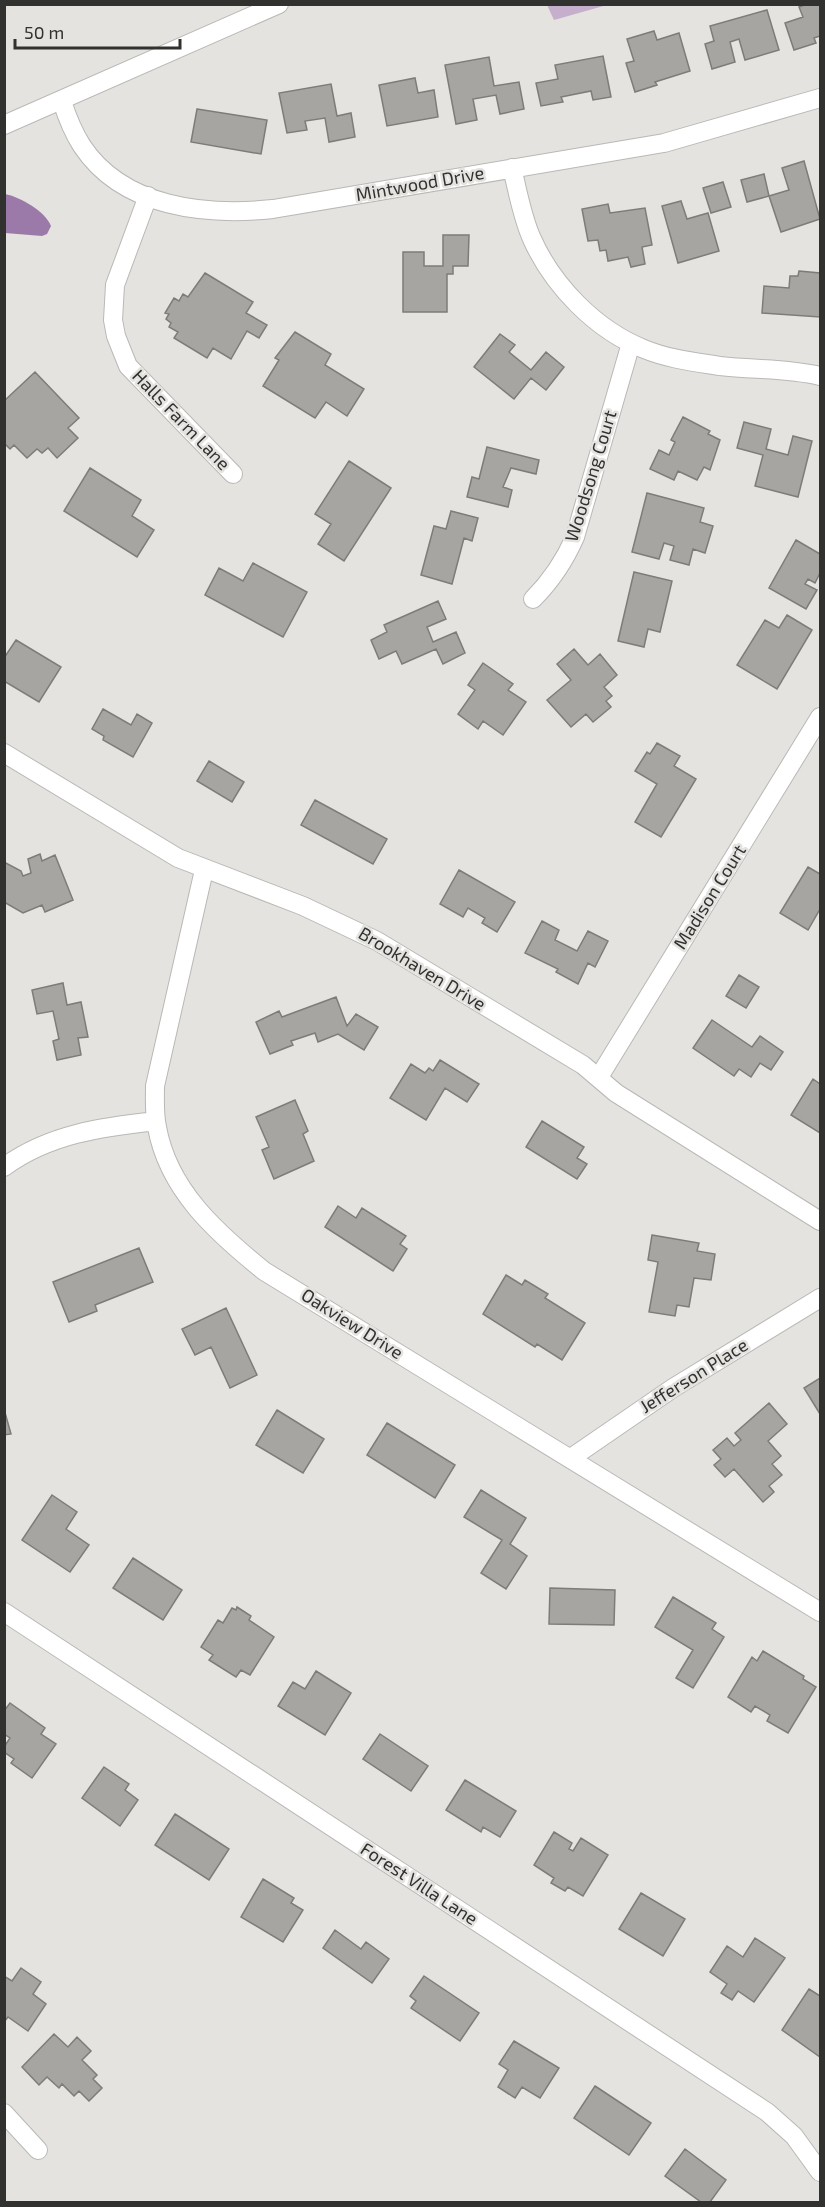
<svg xmlns="http://www.w3.org/2000/svg" width="825" height="2207" font-family="'Exo 2',sans-serif">
<rect width="100%" height="100%" fill="#e4e3e0"/>
<path fill="#c5afcd" d="M547,5H607L554,20Z"/>
<path fill="#9b79a8" d="M5,194C20,197 45,211 51,226L47,234L42,236L5,233Z"/>
<path fill="#a6a5a2" stroke="#7d7c7a" stroke-width="1.5" d="M807,4H820V36L814,38L816,43L794,50L785,23L803,17L799,7Z
M767,10L779,50L745,60L739,39L730,42L735,62L712,69L705,44L714,41L710,26Z
M654,31L657,40L679,33L690,71L655,82L657,85L635,92L626,63L634,61L627,39Z
M603,56L611,97L593,100L591,91L561,97L563,102L541,106L536,83L558,79L555,65Z
M489,57L494,86L519,82L524,109L500,114L496,95L473,99L477,120L456,124L445,65Z
M415,78L418,93L434,90L438,117L387,126L379,85Z
M331,84L337,116L351,113L355,137L329,142L325,118L305,121L307,130L287,133L279,93Z
M197,109L267,120L261,154L191,142Z
M804,161L820,219L781,232L769,196L789,190L782,168Z
M764,174L769,196L747,202L741,180Z
M723,182L731,207L711,213L703,188Z
M681,201L687,219L708,213L719,251L678,263L662,206Z
M608,204L610,213L645,208L652,245L642,247L645,264L631,267L628,257L608,261L606,250L600,251L598,240L588,241L582,209Z
M443,235H469L468,266H453V274H447V312H403V252H424V266H443Z
M799,271L820,273V317L762,313L764,286L789,288L790,276H798Z
M205,273L253,302L246,313L267,325L259,338L247,331L231,359L213,348L207,358L174,338L178,332L169,327L171,323L166,319L169,314L165,313L174,298L179,301L183,294L188,297Z
M295,332L331,354L325,365L364,389L347,416L326,402L315,418L263,386L279,360L275,358Z
M500,334L515,345L509,352L531,370L546,352L564,367L546,390L531,378L514,399L474,367Z
M35,372L79,418L68,428L78,438L57,458L48,448L42,453L37,449L27,458L14,445L10,449L4,443V401Z
M683,417L710,431L708,434L720,440L710,470L704,467L697,480L678,471L674,480L650,469L659,450L669,455L675,442L671,440Z
M744,422L771,429L766,449L788,455L793,436L812,441L798,497L755,486L763,455L737,448Z
M487,447L539,460L536,474L511,468L503,487L512,490L508,507L467,497L472,477L479,479Z
M349,461L391,488L344,561L318,544L331,524L315,514Z
M90,468L141,500L132,516L154,530L137,557L64,511Z
M647,493L704,508L700,522L713,526L705,553L693,549L689,565L670,560L674,546L664,543L659,559L632,552Z
M451,511L478,518L472,541L464,538L452,584L421,575L434,526L446,529Z
M796,540L820,554V573L815,583L808,579L805,584L817,590L806,609L769,588Z
M253,563L307,592L283,637L205,595L219,568L243,581Z
M634,572L672,581L660,632L648,629L644,647L618,641Z
M438,601L446,619L427,627L433,642L456,632L465,653L443,664L436,649L402,664L396,651L379,659L371,640L387,632L384,625Z
M787,615L812,630L777,689L737,665L765,620L779,628Z
M16,640L61,667L39,702L4,681V658Z
M574,649L588,665L600,654L617,675L604,687L612,696L606,701L611,707L593,722L586,714L571,727L547,700L571,680L557,664Z
M483,663L513,684L508,690L526,702L503,735L483,721L478,729L458,714L475,690L468,685Z
M103,709L131,725L137,714L152,723L133,757L103,740L104,736L92,729Z
M657,743L680,756L674,766L696,779L661,837L635,822L657,784L635,771L647,752L650,754Z
M209,761L244,782L232,802L197,781Z
M315,800L387,839L373,864L301,825Z
M40,854L42,861L55,855L73,900L45,912L42,905L23,913L4,902V862L21,871L23,876L31,873L28,859Z
M808,867L820,874V909L808,930L780,913Z
M459,870L515,902L497,932L482,923L485,918L468,908L463,917L440,904Z
M542,921L559,930L555,940L577,951L588,931L608,941L595,967L588,963L578,984L556,972L558,969L525,953Z
M739,975L759,987L746,1008L726,996Z
M63,983L67,1005L81,1002L88,1037L78,1038L81,1055L57,1060L53,1041L59,1039L53,1011L37,1014L32,990Z
M336,997L347,1026L356,1014L378,1027L364,1050L338,1034L318,1042L315,1033L291,1041L293,1045L270,1054L256,1022L279,1011L282,1017Z
M712,1020L752,1047L760,1036L783,1052L771,1070L760,1063L751,1077L739,1069L734,1076L693,1048Z
M440,1060L479,1084L467,1102L445,1088L426,1120L390,1098L411,1064L425,1073L429,1068L433,1071Z
M813,1079L820,1084V1133L791,1115Z
M295,1100L308,1131L303,1134L314,1161L274,1179L262,1150L269,1147L256,1117Z
M542,1121L584,1147L577,1158L587,1164L577,1179L526,1147Z
M338,1206L356,1218L362,1208L406,1236L400,1244L407,1249L393,1271L325,1227Z
M652,1235L699,1243L697,1251L715,1254L711,1280L694,1278L689,1307L677,1305L675,1316L649,1312L658,1262L648,1260Z
M139,1248L153,1282L95,1305L97,1311L69,1322L53,1282Z
M506,1275L522,1285L525,1280L548,1294L545,1298L585,1323L562,1360L537,1344L535,1347L483,1314Z
M226,1308L257,1375L230,1388L211,1347L195,1355L182,1329Z
M820,1378V1414L804,1388Z
M769,1403L787,1424L768,1441L781,1456L772,1464L782,1475L769,1486L774,1492L763,1502L734,1469L725,1477L714,1465L721,1459L713,1450L727,1438L734,1446L741,1440L735,1433Z
M4,1409L11,1434L4,1435Z
M277,1410L324,1439L303,1473L256,1445Z
M387,1423L455,1465L435,1498L367,1455Z
M481,1490L526,1518L510,1544L527,1556L506,1589L481,1573L502,1540L464,1517Z
M52,1495L77,1512L66,1529L89,1545L70,1572L22,1540Z
M133,1558L182,1590L163,1620L113,1588Z
M550,1588L615,1590L614,1625L549,1624Z
M673,1597L716,1623L712,1629L724,1637L693,1688L676,1678L693,1650L655,1627Z
M237,1607L251,1616L249,1620L274,1637L250,1675L241,1670L236,1677L209,1660L213,1655L201,1647L218,1620L223,1623L232,1608L236,1610Z
M763,1651L804,1676L803,1679L816,1687L788,1733L767,1721L770,1715L755,1706L751,1712L728,1697L752,1657L757,1661Z
M316,1671L351,1693L325,1735L278,1706L293,1682L305,1689Z
M10,1703L45,1728L41,1734L56,1744L32,1778L11,1763L14,1759L4,1752V1747L10,1738L4,1734V1711Z
M380,1734L428,1766L411,1791L363,1759Z
M104,1767L129,1784L125,1790L138,1800L120,1826L82,1798Z
M465,1780L516,1811L500,1837L483,1827L481,1832L446,1810Z
M175,1814L229,1849L209,1880L155,1845Z
M554,1832L572,1843L569,1849L573,1851L581,1838L608,1855L583,1896L568,1887L565,1891L551,1883L554,1878L534,1865Z
M263,1879L294,1898L291,1903L303,1910L283,1942L241,1917Z
M641,1893L685,1919L663,1956L619,1929Z
M335,1930L361,1949L366,1942L389,1959L372,1983L323,1948Z
M755,1938L785,1958L754,2002L738,1991L732,2000L721,1993L727,1984L710,1972L727,1946L743,1957Z
M21,1968L41,1982L33,1994L46,2004L28,2031L8,2017L4,2022V1976L12,1981Z
M424,1976L479,2013L460,2041L411,2008L416,2001L410,1996Z
M809,1989L820,1996V2057L782,2030Z
M54,2034L68,2047L77,2037L91,2051L82,2060L97,2075L93,2079L102,2088L89,2101L79,2091L74,2096L62,2084L59,2088L47,2077L39,2085L22,2067Z
M514,2041L559,2068L540,2098L522,2087L515,2098L498,2087L508,2070L499,2064Z
M595,2086L651,2123L629,2155L574,2118Z
M685,2149L726,2180L710,2202H701L665,2176Z"/>
<g fill="none" stroke-linecap="round" stroke-linejoin="round">
<g stroke="#b9b8b5" stroke-width="20">
<path id="minor" d="M62,101C67,117 73,132 82,146C123,208 206,216 273,209L664,143L820,98
M4,125L279,4
M512,168C518,192 522,217 532,239C553,286 596,330 644,349C668,359 695,362 720,366C754,370 787,368 820,376
M148,196L115,285L113,320L116,336L128,366L233,474
M533,599C552,580 564,562 575,537L631,343
M4,753L178,858L303,906L377,941L583,1065L616,1093L820,1221
M204,870L155,1086C155,1099 154,1114 157,1127C168,1190 217,1233 264,1271L820,1612
M599,1077L820,717
M4,1167C49,1134 102,1127 156,1121
M571,1458L673,1388L820,1298
M4,1612L767,2112L794,2136L820,2172
M4,2113L38,2150"/>
</g>
<use href="#minor" stroke="#fff" stroke-width="18"/>
</g>
<g text-anchor="middle" stroke-width="5" stroke-linejoin="round" paint-order="stroke">
<g font-size="18" fill="#313130" stroke="#e4e3e0">
<text transform="translate(420 184) rotate(-10)" y="6">Mintwood Drive</text>
<text transform="translate(181 420) rotate(46)" y="6">Halls Farm Lane</text>
<text transform="translate(591 476) rotate(-73)" y="6">Woodsong Court</text>
<text transform="translate(710 897) rotate(-58)" y="6">Madison Court</text>
<text transform="translate(422 969) rotate(31)" y="6">Brookhaven Drive</text>
<text transform="translate(352 1324) rotate(32)" y="6">Oakview Drive</text>
<text transform="translate(694 1376) rotate(-32)" y="6">Jefferson Place</text>
<text transform="translate(419 1884) rotate(33)" y="6">Forest Villa Lane</text>
</g>
</g>
<rect width="825" height="2207" fill="none" stroke="#313130" stroke-width="12"/>
<path d="M15 39v9h165v-9" fill="none" stroke="#313130" stroke-width="3"/>
<text x="24" y="39" font-size="18" fill="#313130" stroke="#e4e3e0" stroke-width="4.5" paint-order="stroke">50 m</text>
</svg>
